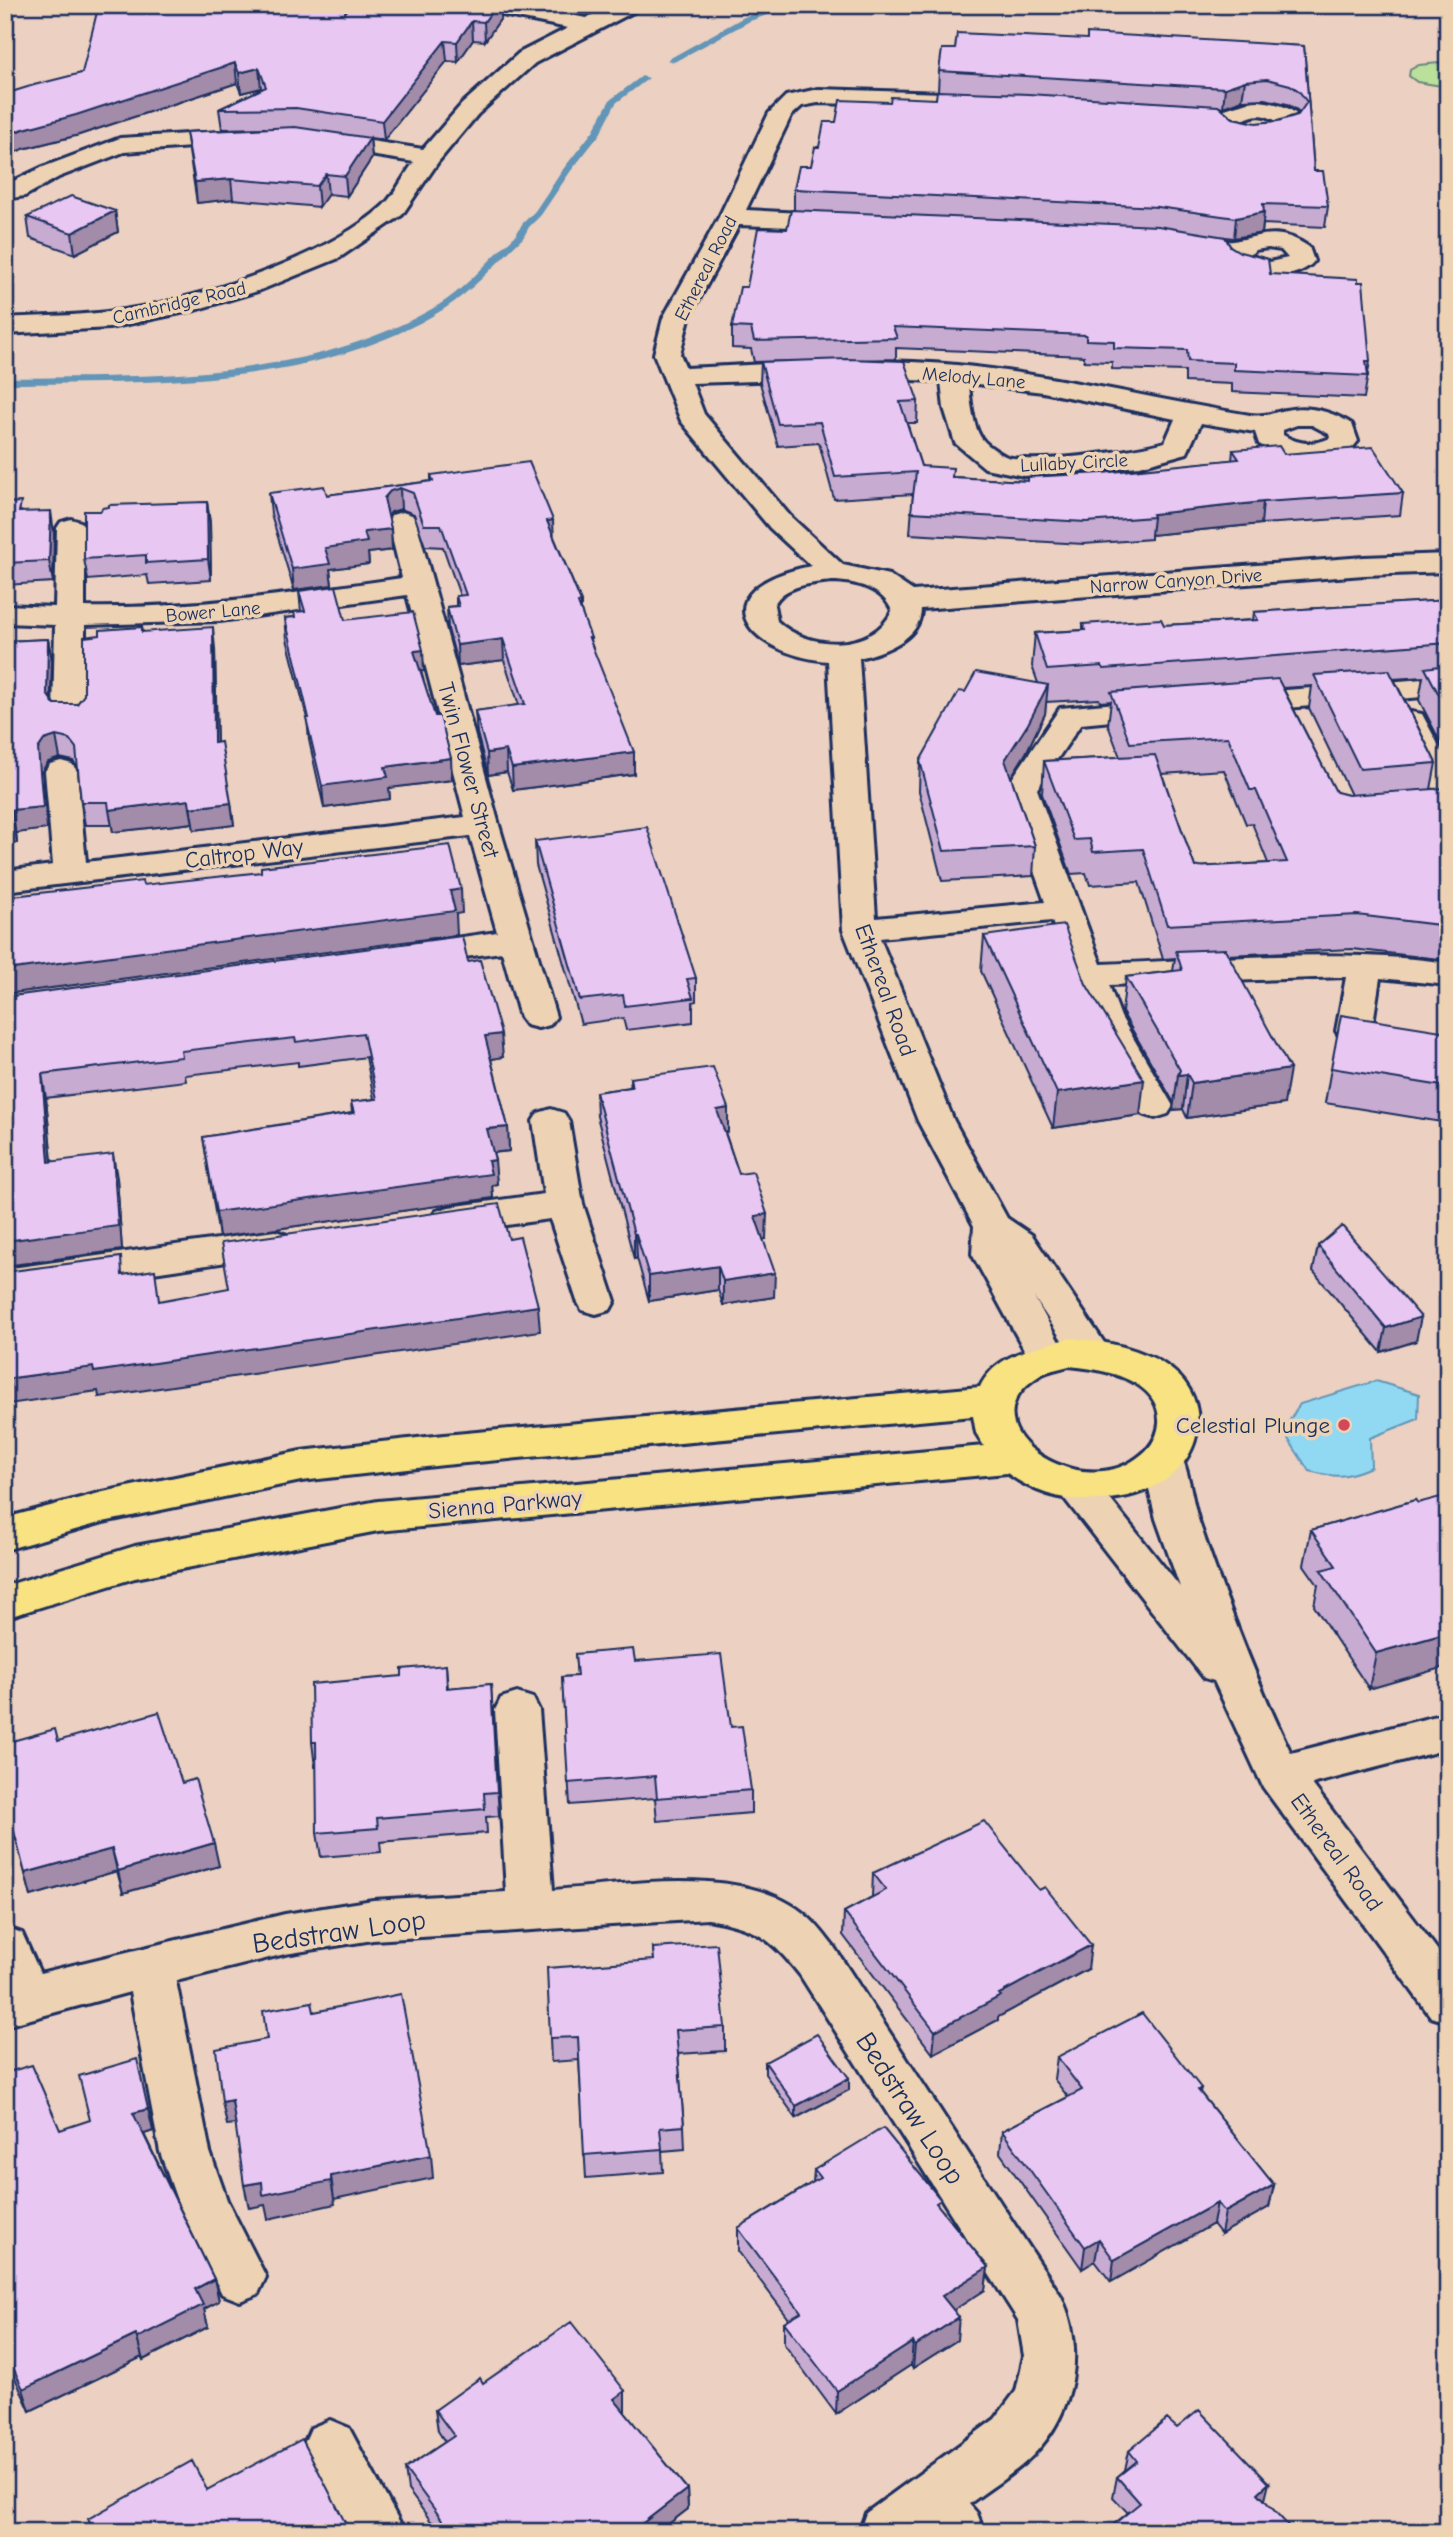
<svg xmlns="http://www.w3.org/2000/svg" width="1453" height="2537" font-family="'Comic Neue',sans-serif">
<rect width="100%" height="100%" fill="#ecd0c1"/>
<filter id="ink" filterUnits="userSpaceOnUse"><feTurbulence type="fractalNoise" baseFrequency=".0143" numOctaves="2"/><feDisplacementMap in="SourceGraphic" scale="14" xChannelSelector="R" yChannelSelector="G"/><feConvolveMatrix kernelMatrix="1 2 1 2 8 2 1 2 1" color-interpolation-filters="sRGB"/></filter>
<g filter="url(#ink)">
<path fill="#bae09b" stroke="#6a887c" stroke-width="2" d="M1448,62V87L1417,82L1409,76L1410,70L1419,65Z"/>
<path fill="#91d9f3" stroke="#6295b7" stroke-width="2" d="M1376,1381L1419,1394L1418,1419L1370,1438L1371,1467C1345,1478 1336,1478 1309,1471L1283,1431L1300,1404Z"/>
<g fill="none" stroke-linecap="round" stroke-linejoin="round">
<path fill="#6295b7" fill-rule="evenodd" d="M783,5H796L750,21L674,62L667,60L744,17Z
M642,76L649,78L616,103L600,134L570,172L541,215L529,227L523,238C498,261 474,290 444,309C316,389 151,382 5,384V378C150,376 308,382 437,306C467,288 490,258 516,235L522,224L535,211L564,168L593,131L610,100Z"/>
<g stroke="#1b2f5e" stroke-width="6">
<path id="minor" d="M476,5H521L586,18L612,5H640L637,10L535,63L478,114L438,162L402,215L339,258L258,291L195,310L109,328L5,334V318C39,316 73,316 107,312C187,304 323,260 383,206C395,195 404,175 414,162L319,147L311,145L307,140L311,135L319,133L423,149L462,104L519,53L568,28L487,12L479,10Z
M818,89L944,93L952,95L956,100L952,105L944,107L818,103L802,106L791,116L746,210L841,215L850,217L853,222L850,227L841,229L739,225L689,318L680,354L686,368C775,364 867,356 957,365C1056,375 1152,399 1250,415C1264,417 1272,413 1286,410C1309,405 1332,412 1352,424L1358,441C1337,471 1285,459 1259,444L1255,432L1201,423L1187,453L1140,466L1024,476L985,468L955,443L944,408L941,381L846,378L692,383L704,414L790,516L843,565L889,575L913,591L1364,557L1448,554V572L1364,575L921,609C921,639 884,652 859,658L876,918L1045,902L1005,789L1060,708L1163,699L1174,701L1179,708L1174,715L1081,724L1037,789L1101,964C1216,960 1334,947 1448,963V985L1380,978L1373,1023L1448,1037V1059L1341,1039L1336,1031L1346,977L1109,985L1121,1017L1173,1106L1168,1114L1155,1118L1142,1114L1085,1017L1052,921L880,938L954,1121L1007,1218L1032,1235L1111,1353L1105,1363L1091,1367L1077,1363L1034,1297L1067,1356L1061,1366L1047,1370L1033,1366L972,1254L974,1226L918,1121L843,930L828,661C742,653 700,588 811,566L770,528L681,421L654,354L663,318L719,217L769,113L786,96ZM969,383L1043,392L1175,419L1165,442C1137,450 1031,466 1005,456C999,453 987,445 983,440C973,429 970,398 969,383ZM1297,425H1312L1329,434L1330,438C1313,446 1298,444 1283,435V430ZM832,581C855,581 884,589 892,611C873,653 807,650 777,621L774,605C783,585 813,583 832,581Z
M1259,101C1275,103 1292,106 1302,120L1295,132C1277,140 1257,141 1238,136L1234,131L1238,126L1272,125L1278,122C1253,106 1248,123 1226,124C1209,125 1187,123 1171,119L1167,114L1171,109C1188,105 1205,113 1221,110C1234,107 1245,101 1259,101Z
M238,131L246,133L250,138L246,143L124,152L59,177L25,196L5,199V185L43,167L120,138Z
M1184,234C1198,236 1220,243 1234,241C1264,235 1280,227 1309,247L1314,261C1298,283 1231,283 1224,255L1175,246L1172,241L1175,236ZM1268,248L1281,250L1288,258L1269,262L1250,255L1255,250Z
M402,512L412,515L416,521L499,825L556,1017L550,1025L538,1028L526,1025L520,1017L502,952L413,964L401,961L396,954L401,947L413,944L497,932L470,836L5,891V871L53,865L45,771L50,764L61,761L72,764L77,771L86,862L465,817L407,595L220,621L85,625V716L80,723L69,725L58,723L53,716L55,625L5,623V605L55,607L57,528L61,522L71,519L81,522L85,528V607C193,609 296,593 402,578L388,521L392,515Z
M1448,677V695L1237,712L1226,710L1221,703L1226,696L1237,694Z
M1411,712L1422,714L1448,763V806L1437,803L1432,796L1395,721L1400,714Z
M551,1109L564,1113L569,1121L583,1204L615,1301L610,1310L596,1314L582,1310L577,1301L550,1219L449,1233L436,1229L430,1220L436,1211L449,1207L544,1194L533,1121L538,1113Z
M275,1231L288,1235L294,1244L288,1253L5,1295V1269Z
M1163,1445L1178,1449C1190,1471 1191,1498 1199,1522C1226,1600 1255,1678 1291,1753L1448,1713V1749L1312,1784L1448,1964V2022L1431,2017L1263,1787L1214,1681L1204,1678L1054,1485L1060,1474L1075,1470L1090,1474L1180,1587L1156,1519L1142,1460L1148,1449Z
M517,1693L533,1698L539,1710L553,1890C629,1885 748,1862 809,1918C818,1926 826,1937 834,1947L1061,2296C1086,2350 1075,2412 1033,2455C1015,2473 990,2488 969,2504L977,2513L984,2532H859L866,2513L995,2419L1016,2391L1024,2356L1018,2320L800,1975C769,1937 757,1928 708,1919L373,1940L285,1954L176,1981L210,2152L227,2200L266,2277L258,2294L240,2301L222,2294L179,2206L160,2152L130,1992L5,2026V1927L22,1933L40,1973L285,1914L373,1900L506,1892L495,1710L501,1698Z
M330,2420L349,2428L405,2532H348L303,2446L311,2428Z"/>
</g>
<g stroke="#1b2f5e" stroke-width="6">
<path id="major" d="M1069,1338C1105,1341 1152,1349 1179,1376C1212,1410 1199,1462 1159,1484C1139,1495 1114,1500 1092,1500C1061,1501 1032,1491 1007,1473L378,1531L135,1578L5,1618V1586L135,1546L378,1501L984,1446L976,1433L973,1416L444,1465L301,1481L103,1522L5,1550V1518L103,1492L301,1451L444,1435L980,1387C996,1353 1036,1348 1069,1338ZM1069,1366C1102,1369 1162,1379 1159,1424C1157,1439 1150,1449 1137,1458C1077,1503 960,1425 1039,1376C1047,1370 1059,1369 1069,1366Z"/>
</g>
<use href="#minor" fill="#edd2b4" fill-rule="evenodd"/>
<use href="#major" fill="#f8e281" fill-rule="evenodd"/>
</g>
<path fill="#c8abd1" stroke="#1b2f5e" stroke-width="2" fill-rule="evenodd" d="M130,5H350V7L351,5H501V18L485,41L473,40L458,62L447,61L384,140L370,138L372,158L347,196L328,194L319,207L233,199L197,203L186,132L266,128L222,129L219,109L262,89L261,88L241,93L237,83L79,135L23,149L5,156V94L82,73L133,11Z
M1087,39L1304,46L1314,171L1328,206L1325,227L1263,224L1262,233L1234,238L1225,237L1230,246L1270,274L1370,361L1364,398L1232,392V384L1185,382V371L1112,369V362L1084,361V356L896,348V359L856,360L918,401L917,423H907L921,466L953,477L1028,481L1232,460L1233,450L1284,454L1403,493L1400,515L1261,524L1151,535V539L1084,544L910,534L913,494L834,499L819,443L778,446L760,383L761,362L794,361L754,362L751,349L732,348V327L747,287L787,229L794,210V189L811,166L819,147L836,122L890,102L936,99L938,91L939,71L955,49ZM1265,99L1287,104L1297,110L1299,114L1278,121L1256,123L1233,118L1220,107H1223L1242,100Z
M115,211L118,232L75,254L30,238L27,217Z
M431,475L554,537L581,602V611L592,646L634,774L513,790L507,772L488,775L477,733L475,711L519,705L504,660L458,666L448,629L447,607L456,606V596H460L443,547L425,546L414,514L401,509L391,512L388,517L391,529L392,550L368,553L369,564L330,569L332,585L294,590L271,514L269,493L327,495L431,481Z
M207,502L210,523L211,580L149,584L147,575L88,580L84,559L101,511Z
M5,503L23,512L54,533L53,582L5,585Z
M299,591L424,671H421L452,780L389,788L390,799L324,808L309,740L307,718L287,639L285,618L295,617L301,612Z
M1448,600V757L1419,700L1423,677L1394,679L1436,763L1431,789L1448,788V960L1352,949L1228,955L1284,1104L1187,1118L1183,1109L1173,1110L1174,1103L1122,1012L1126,977L1173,971L1175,958L1163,959L1139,882L1090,885L1086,873L1071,874L1042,794L1044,761L1120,757L1108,725L1111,701L1100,702L1099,699L1046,702L1045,714L1026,753L1011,777L1035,846L1033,876L942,881L919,791L920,761L965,692L1038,683L1032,666L1035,633L1083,630V624L1164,625L1253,620L1254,612ZM1312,686L1309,708L1351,795H1348L1336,792L1283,688ZM1224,770L1246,824L1252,823L1268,863L1195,867L1162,774Z
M142,627L143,632L215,649L217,742L231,803L234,825L194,830L193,823L113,832L112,825H85L81,802L78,768L73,761L60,758L48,762L42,771L47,829L16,833L17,843L5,844V641L48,639L52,661L51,699L54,704H77L84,695L100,635Z
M535,841L696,978V1001L693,1002V1022L626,1030L623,1018L581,1024L536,865Z
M984,936L1086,984L1140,1115L1053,1128L981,971Z
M468,962L503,1057L491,1059L508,1127L509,1151L493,1153L497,1184L492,1185L493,1198L219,1237L203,1137L352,1113L351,1102L374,1099L366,1057L298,1066V1062L185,1075L186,1081L46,1098L52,1161L117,1178L122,1250L5,1266V997Z
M1448,1032V1123L1325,1103L1331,1068Z
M630,1078L728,1132H725L739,1174L766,1239H763L774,1297L723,1305L718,1290L649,1301L637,1258L634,1259L597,1116L596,1092L630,1087Z
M1318,1246L1416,1341L1381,1352L1313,1271Z
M1415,1500L1369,1689L1314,1606L1318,1585L1304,1565L1311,1530Z
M575,1654L635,1661L731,1727L751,1790V1813L657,1821L655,1798L570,1805L562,1677L577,1676Z
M446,1665L448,1688L491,1684L499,1816L486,1817L487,1833L380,1842L381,1852L321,1857L317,1833V1767H315L312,1742L402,1676Z
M58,1741L182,1783L219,1866L123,1893L117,1871L31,1896L16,1839L5,1842V1743Z
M873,1873L1088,1969L998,2017V2020L933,2054L843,1935L844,1912L872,1897Z
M653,1948L725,2027V2051L678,2054L684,2126L685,2149L662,2151L663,2172L586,2178L579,2060L551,2062L550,2038L654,1960Z
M1057,2057L1201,2088L1200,2092L1274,2185L1269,2207L1221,2234L1213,2224L1111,2282L1095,2261L1082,2269L1000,2153L1002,2131L1068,2097L1054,2079Z
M765,2062L849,2078V2090L796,2118L765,2074Z
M5,2073L60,2130L153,2131L144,2134L214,2279L219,2301L204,2309L208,2327L143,2360L142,2357L30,2411L5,2356Z
M814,2170L940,2208L988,2267L985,2290L953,2310L957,2340L913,2368L911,2365L836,2414L784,2344V2322L789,2319L738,2251V2228L813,2182Z
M483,2383L625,2412V2413L687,2489L688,2509L658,2532H439L408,2490L405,2469L445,2442L438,2431L435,2410Z
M1177,2428L1269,2483L1128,2513L1113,2497L1117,2477L1125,2470L1129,2451Z"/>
<path fill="#a38baa" stroke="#1b2f5e" stroke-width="2" d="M496,5H501V18L485,41L484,22Z
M472,21L473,40L458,62L457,42Z
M445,41L447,61L384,140L382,121Z
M235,63L237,83L79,135L23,149L5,156V135Z
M259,68L261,88L241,93L239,73Z
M1245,81L1242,100L1223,107L1225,88Z
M370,138L372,158L347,196L345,176Z
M326,174L328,194L319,207L317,186Z
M231,179L233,199L197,203L195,182Z
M115,211L118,232L75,254L72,233Z
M1264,212L1262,233L1234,238L1236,218Z
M400,488L401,509L391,512L386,520L384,498L390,491Z
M207,502L210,523L211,580L208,559Z
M1263,502L1261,524L1151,535L1153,517L1152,514Z
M51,511L54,533L53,582L49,561Z
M553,520L554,542L547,521Z
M391,529L392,550L368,553L369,564L330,569L332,585L294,590L292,569L325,548L364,532Z
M213,627L215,649L217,765L214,743Z
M48,639L52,661L50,716L47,694Z
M503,639L504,660L458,666L457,645Z
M423,650L424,671L416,672L414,651Z
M1048,685L1045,714L1026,753L1003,790L1005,760Z
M56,736L60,758L48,762L42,771L47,829L16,833L17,843L12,810L38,749L44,740Z
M506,750L507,772L488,775L487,753Z
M634,752V774L513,790L512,768Z
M451,758L452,780L389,788L390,799L324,808L322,786L385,767Z
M189,800L193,823L113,832L109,810Z
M231,803L234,825L194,830L190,808Z
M461,889L462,913L456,914L457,935L5,994V970Z
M501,1034L503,1057L487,1060L485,1036Z
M1290,1069L1284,1104L1187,1118L1192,1083Z
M42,1074L46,1098L54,1186L49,1162Z
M1187,1074L1183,1109L1173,1110L1178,1075Z
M1144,1080L1140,1115L1053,1128L1057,1093Z
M728,1108V1132L717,1134V1110Z
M508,1127L509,1151L489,1153L487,1129Z
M113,1154L117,1178L122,1250L5,1266V1241Z
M495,1160L497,1184L492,1185L493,1198L219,1237L216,1212Z
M767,1214L766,1239L755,1240V1216Z
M634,1234H636L637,1258L634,1259Z
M718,1266V1290L649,1301V1276Z
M775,1273L774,1297L723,1305V1281Z
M538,1306L540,1331L99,1397L98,1391L9,1404L5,1389V1379Z
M1421,1317L1416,1341L1381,1352L1386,1328Z
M1448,1633V1666L1369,1689L1376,1653Z
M10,1816L16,1839L5,1842V1817Z
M214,1843L219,1866L123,1893L118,1871Z
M112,1849L117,1871L31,1896L25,1873Z
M1091,1945L1088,1969L998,2017V2020L933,2054L935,2031L999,1994Z
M849,2078V2090L796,2118V2106Z
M232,2100L236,2124L227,2125L222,2102Z
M148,2109L153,2131L139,2136L133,2113Z
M431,2155L433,2178L334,2199L331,2176Z
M331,2181L335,2204L268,2219L265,2205L249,2208L244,2185L262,2182Z
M1274,2185L1269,2207L1221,2234L1225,2212Z
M1217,2203L1213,2224L1111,2282L1114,2260Z
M1099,2239L1095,2261L1082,2269L1085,2247Z
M988,2267L985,2290L940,2319L942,2296Z
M214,2279L219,2301L204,2309L208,2327L143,2360L137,2338L195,2289Z
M959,2317L957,2340L913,2368L915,2346Z
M136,2335L142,2357L30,2411L23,2389Z
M913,2342L911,2365L836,2414L837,2391Z
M625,2391V2412L615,2420L614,2399Z
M1269,2483L1264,2504L1258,2493Z
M687,2489L688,2509L658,2532H631Z"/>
<path fill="#e9c7f3" stroke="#1b2f5e" stroke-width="2" d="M137,5H346L345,13L351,5H496L484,22L472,21L457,42L445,41L382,121L296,108L219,109L266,87L259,68L239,73L235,63L76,115L20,130L5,135V94L34,85L82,73L97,12L141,11Z
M957,33L1087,39V33L1304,46L1314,171H1323L1328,206L1263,204L1264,212L1236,218L1158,207L794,189L799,166H811L815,147H819L824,122H836L840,100L890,102L891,97L936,99L937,91L1028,94L1218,106L1233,118L1256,123L1278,121L1298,115L1307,102L1299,91L1290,85L1267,79L1245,81L1225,88L939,71L942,49H955Z
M295,127L370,138L345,176L326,174L317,186L231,179L195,182L186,132Z
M71,196L115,211L72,233L27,217Z
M791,210L1158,226L1225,237L1230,246L1240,252L1268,259L1270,274L1358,279V282H1363L1370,361H1366L1368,376L1234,370V363L1188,361L1187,350L1114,348V341L1086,340V335L893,327L897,338L754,341L751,328L732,327L740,287H747L758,228L787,229Z
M847,359L904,361L918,401L900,402L921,466L953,468L952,477L1028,481V477L1102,473L1239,459L1233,450L1279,446L1284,454L1373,447L1403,493L1263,502L1152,514L1153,517L1086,522L911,512L916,472L835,477L820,422L778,424L761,362Z
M529,462L553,520L547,521L581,602L578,603L591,638H589L634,752L512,768L506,750L487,753L475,711L525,704L503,639L457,645L447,607L459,606L456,596L466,595L441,525H424L413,493L400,488L390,491L384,498L391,529L364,532L367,542L325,548L330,564L292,569L269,493L324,486L327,495L433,481L431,475Z
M21,502L19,512L51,511L49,561L5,563V503Z
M207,502L208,559L146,563V555L84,559V511H101L102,508L109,507V505Z
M336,586L345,620L413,612L423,650L414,651L435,716H440L451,758L385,767L388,777L322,786L306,718H309L285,618L295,617L294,612L305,611L299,591Z
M1448,600V643L1104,669L1102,666L1047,670L1035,633L1085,630L1083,624L1161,619L1164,625L1258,620L1254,612Z
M142,627V632L213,627L214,743L221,742L231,803L190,808L189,800L109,810L108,802H81L76,748L69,739L56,736L44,740L38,749L43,807L12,810L13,820L5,821V641L48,639L47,694L54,704H77L84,695V637L100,635V630Z
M1448,665V712L1425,668Z
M1389,670L1436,763L1360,769L1314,675Z
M976,672L1048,685L1028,724L1005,760L1035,846L944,851L920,761L959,691L965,692Z
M1278,679L1336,792L1348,795L1448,788V926L1357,915L1167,925L1143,849L1093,852L1090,839L1074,840L1044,761L1155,755L1195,867L1287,862L1256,790H1250L1228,737L1130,743L1111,692Z
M647,827L696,978L687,979L693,998L625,1006L623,995L580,1000L535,841Z
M450,845L461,889L450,891L455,911L5,970V897L142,881L143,885L261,872V867Z
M1064,925L1086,984L1144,1080L1057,1093L984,936Z
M462,936L468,962L480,960L501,1034L485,1036L508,1127L487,1129L495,1160L488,1161L491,1174L216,1212L203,1137L354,1113L351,1102L377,1099L363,1033L296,1042L295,1038L181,1051L182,1057L42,1074L49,1162L113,1154L118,1226L5,1241V997Z
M1225,949L1290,1069L1192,1083L1187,1074L1178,1075L1180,1070L1126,977L1182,970L1176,951Z
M1341,1015L1448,1032V1087L1331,1068Z
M713,1067L728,1108L717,1110L739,1174L753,1172L767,1214L755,1216L775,1273L723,1281L718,1266L649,1276L636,1234H634L596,1092L632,1087L630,1078Z
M499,1204L509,1239L520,1237L538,1306L94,1372L93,1367L5,1379V1272L121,1257L122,1275L155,1270L159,1301L229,1288L221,1243Z
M1342,1226L1421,1317L1386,1328L1318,1246Z
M1448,1495V1633L1376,1653L1321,1570L1336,1566L1311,1530L1415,1500L1418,1503Z
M633,1649L635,1661L721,1654L731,1727L742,1726L751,1790L657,1798L655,1776L568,1783L562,1677L577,1676L575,1654Z
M446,1665L447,1688L491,1684L497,1792L484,1793L485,1809L377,1818L378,1828L317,1833L316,1742H312L311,1684L402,1676V1669Z
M159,1712L182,1783L195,1779L214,1843L118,1871L112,1849L25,1873L10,1816L5,1817V1743L55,1729L58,1741Z
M984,1821L1039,1890L1045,1887L1091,1945L999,1994L1001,1996L935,2031L844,1912L886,1890L873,1873Z
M717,1944L725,2027L676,2030L684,2126L660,2128L662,2149L584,2155L578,2037L550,2038L547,1968L654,1960L653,1948Z
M401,1994L431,2155L331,2176V2181L263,2195L262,2182L244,2185L232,2100L222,2102L216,2049L267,2039L263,2011L312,2002L314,2012Z
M1142,2013L1201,2088L1198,2090L1274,2185L1225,2212L1217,2203L1114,2260L1099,2239L1085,2247L1002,2131L1082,2090L1057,2057Z
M817,2034L849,2078L796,2106L765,2062Z
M137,2059L148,2109L133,2113L214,2279L195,2289L203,2305L137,2338L136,2335L23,2389L5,2350V2073L32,2065L60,2130L90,2120L79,2076Z
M883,2128L941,2200L936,2203L988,2267L942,2296L959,2317L915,2346L913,2342L837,2391L784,2322L801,2312L738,2228L820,2178L814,2170Z
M571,2322L625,2391L614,2399L687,2489L631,2532H451L405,2469L454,2436L435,2410L480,2378L483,2383Z
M1199,2410L1269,2483L1258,2493L1294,2532H1104L1140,2503L1117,2477L1137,2461L1129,2451L1167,2419L1177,2428Z
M302,2439L350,2532H94L88,2519L192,2461L207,2490Z"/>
</g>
<circle fill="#d1495b" stroke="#edd2b4" stroke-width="2.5" cx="1344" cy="1425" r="7"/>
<g text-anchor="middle" stroke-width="7" stroke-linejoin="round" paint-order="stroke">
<g font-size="19" fill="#1b2f5e" stroke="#edd2b4">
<text transform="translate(705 268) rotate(-63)" y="7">Ethereal Road</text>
<text transform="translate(179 302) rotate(-13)" y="7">Cambridge Road</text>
<text transform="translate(974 377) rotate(5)" y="7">Melody Lane</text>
<text transform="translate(1074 462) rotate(-3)" y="7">Lullaby Circle</text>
<text transform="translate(1176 580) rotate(-4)" y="7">Narrow Canyon Drive</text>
<text transform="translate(213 611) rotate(-5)" y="7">Bower Lane</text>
</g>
<g font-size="23" fill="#1b2f5e" stroke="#edd2b4">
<text transform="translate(469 770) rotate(75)" y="8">Twin Flower Street</text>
<text transform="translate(244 853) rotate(-7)" y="8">Caltrop Way</text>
<text transform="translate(886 990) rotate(70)" y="8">Ethereal Road</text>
<text transform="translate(505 1504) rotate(-5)" y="8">Sienna Parkway</text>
<text transform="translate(1337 1852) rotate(54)" y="8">Ethereal Road</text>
</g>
<g font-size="23" fill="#1b2f5e" stroke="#edd2b4" text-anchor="end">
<text x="1330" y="1433">Celestial Plunge</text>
</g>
<g font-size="28" fill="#1b2f5e" stroke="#edd2b4">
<text transform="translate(339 1931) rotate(-8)" y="10">Bedstraw Loop</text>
<text transform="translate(911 2108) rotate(57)" y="10">Bedstraw Loop</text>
</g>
</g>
<rect width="1453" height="2537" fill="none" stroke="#edd2b4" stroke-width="28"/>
<rect x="14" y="14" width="1425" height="2509" fill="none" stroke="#1b2f5e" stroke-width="2.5" filter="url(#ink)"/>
</svg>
